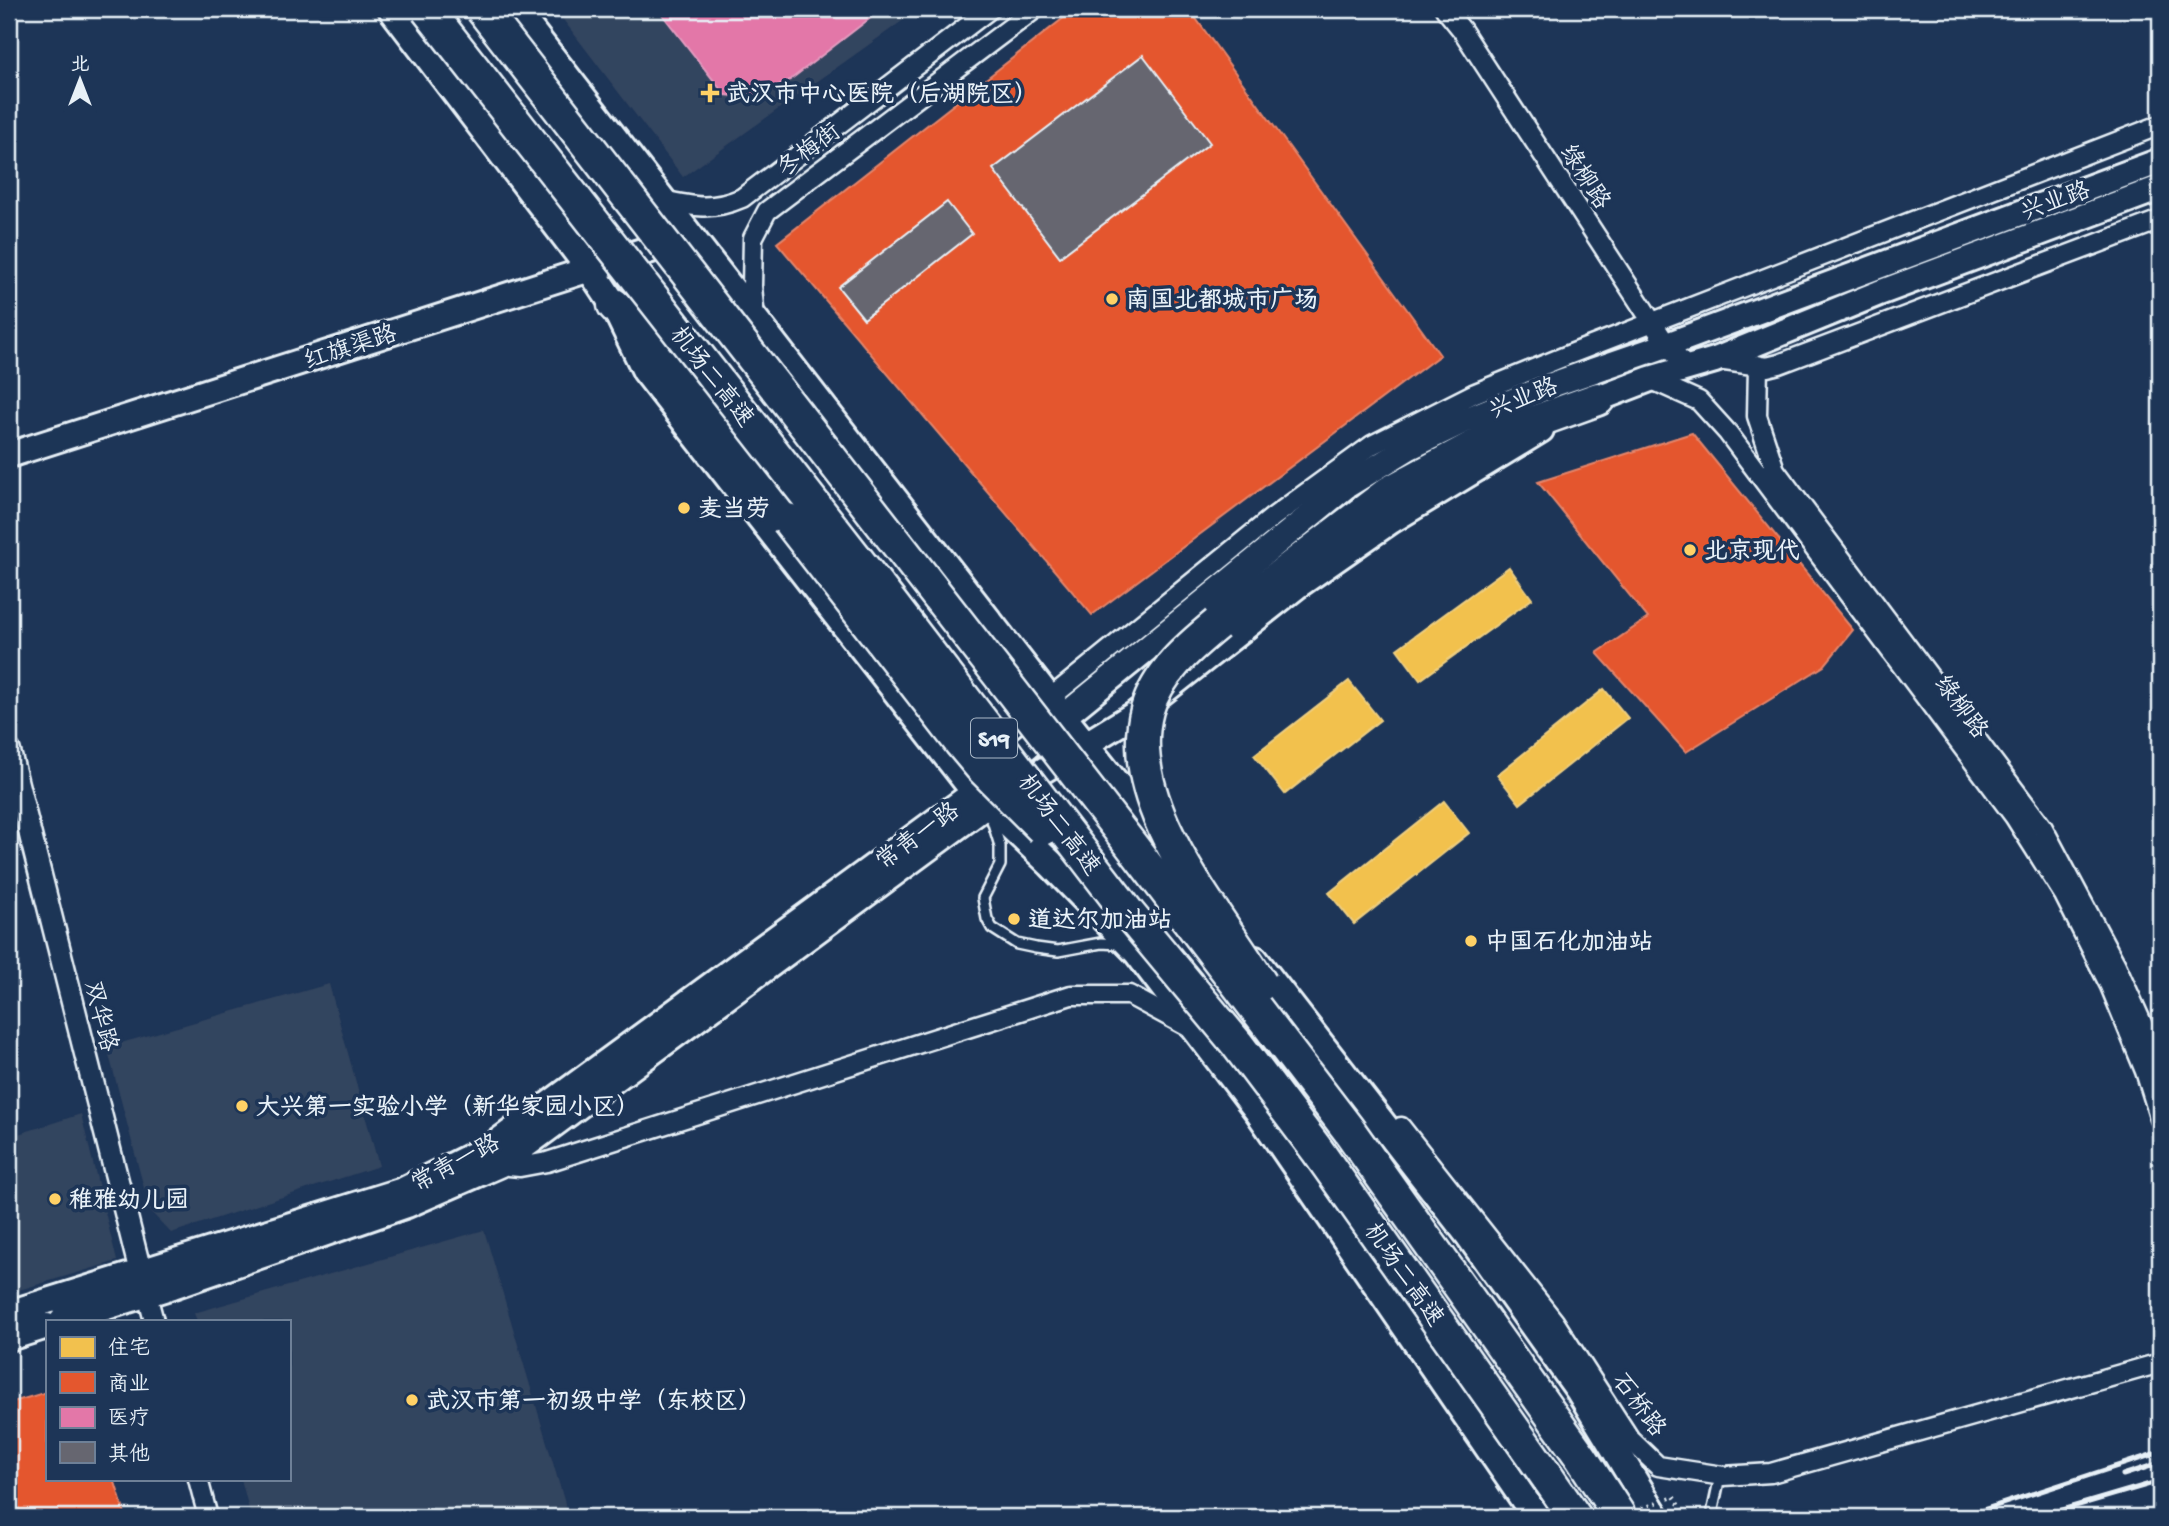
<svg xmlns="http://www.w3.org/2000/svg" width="2169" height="1526" font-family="'Gochi Hand','LXGW WenKai TC',sans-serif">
<rect width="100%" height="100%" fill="#1d3557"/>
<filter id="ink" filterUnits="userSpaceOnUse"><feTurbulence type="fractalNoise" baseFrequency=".0143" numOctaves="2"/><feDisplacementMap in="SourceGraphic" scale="14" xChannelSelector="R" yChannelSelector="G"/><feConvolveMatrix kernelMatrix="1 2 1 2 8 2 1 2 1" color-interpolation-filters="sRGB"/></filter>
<g filter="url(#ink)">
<path fill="#33445e" d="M555,9H919L683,177Z
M329,984L379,1166L171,1233L150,1211L107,1047Z
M81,1114L117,1261L9,1293V1137Z
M484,1230L569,1517H251L241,1479H289V1321H197L194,1313Z"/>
<path fill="#f2c14e" stroke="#efcf81" stroke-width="2" d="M1509,567L1532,599L1420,680L1397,649Z
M1349,681L1380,720L1285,794L1254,755Z
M1604,689L1628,718L1520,804L1497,775Z
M1444,801L1469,833L1354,924L1329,893Z"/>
<path fill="#e4572e" stroke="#e5856b" stroke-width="2" d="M1075,9H1189L1440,355L1092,615L777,243Z
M1692,433L1853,630L1824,666L1686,752L1597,653L1648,618L1538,482Z
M47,1392V1479H114L126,1517H9V1403Z"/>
<path fill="#e377a8" stroke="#e49cc0" stroke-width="2" d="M658,9H882L790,80L755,98L725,95Z"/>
<path fill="#666670" stroke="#e8f1f8" stroke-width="2" d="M1143,55L1210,143L1060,257L993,169Z
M947,202L972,234L864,319L838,287Z"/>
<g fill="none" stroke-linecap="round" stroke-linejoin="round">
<g stroke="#e8f1f8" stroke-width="14">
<path id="service" d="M992,820L1000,846V865L983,898L987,919L992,928L1017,944L1036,948L1058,951L1101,943L1119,944
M1716,1517L1713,1509L1720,1476"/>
</g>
<g stroke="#e8f1f8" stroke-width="23">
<path id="minor" d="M1445,9L1462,30L1667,345L1687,368
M663,200C694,207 712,211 742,198L990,9
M755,319L752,286L753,238L767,211L1035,9
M1718,360L1767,367L1779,364L2160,220
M1758,365L1757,416L1775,470L2043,828L2116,965L2160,1063
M1650,379L1699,401L1728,433L2014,816L2064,895L2110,986L2145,1071L2160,1119
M1049,699L1273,517L1372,445L1473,394L1568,355L2160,125
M1401,1127L1554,1321L1630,1439L1658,1466L1723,1476L1771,1473L2160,1363
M499,1165L520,1167L547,1162L1071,995H1129L1192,1029
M147,1295L154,1321
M198,1479L208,1517"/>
</g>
<g stroke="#e8f1f8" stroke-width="26">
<path id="tertiary" d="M9,750L144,1286"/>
</g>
<g stroke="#e8f1f8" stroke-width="30">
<path id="secondary" d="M1582,407L1598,399L1650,379L1715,360L1879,293L2160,188
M9,455L590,269
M9,1313L403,1190L493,1145L975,792L1024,749L1346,486L1408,448L1468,419L1557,383L1667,345L2160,161
M62,1321L173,1286L407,1205L499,1165L987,805L1135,714L1296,587L1391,521L1541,430
M9,1338L47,1326"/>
</g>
<g stroke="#e8f1f8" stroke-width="32">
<path id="primary" d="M392,9L590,269L614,305L646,371L975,792L1051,864L1137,952L1258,1111L1536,1517
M514,9L1063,717L1164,844
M605,264L682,239
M1255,960L1468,1234L1579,1390L1656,1517"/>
</g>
<g stroke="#e8f1f8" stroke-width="37">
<path id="motorway" d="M614,305L661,355L788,520
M1217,624L1390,492L1492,437L1598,399
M1548,1478L1575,1517"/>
</g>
<path stroke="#e8f1f8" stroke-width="3.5" stroke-dasharray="2 5" stroke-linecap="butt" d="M1674,1497L1686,1517"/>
<use href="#service" stroke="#1d3557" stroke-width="9"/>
<use href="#minor" stroke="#1d3557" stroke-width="18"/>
<use href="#tertiary" stroke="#1d3557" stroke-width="21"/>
<use href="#secondary" stroke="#1d3557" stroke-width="24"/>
<use href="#primary" stroke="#1d3557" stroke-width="26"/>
<use href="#motorway" stroke="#1d3557" stroke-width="32"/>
<path stroke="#e8f1f8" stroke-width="5" d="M2123,1475L2160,1463
M1962,1517L2160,1452
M2038,1517L2160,1481"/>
<g stroke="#e8f1f8" stroke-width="37" stroke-linecap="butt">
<path id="motorway-bridge" d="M427,9L891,603L1129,914L1237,1044L1317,1150L1548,1478
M482,9L1128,841L1348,1129L1581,1457L1620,1517
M788,520L960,742L981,767L1043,829
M1217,624C1189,647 1157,674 1147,710C1122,804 1215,909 1261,984"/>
</g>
<path stroke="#e8f1f8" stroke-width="3.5" stroke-dasharray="2 5" stroke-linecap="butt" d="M1642,1508L1674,1497"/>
<use href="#motorway-bridge" stroke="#1d3557" stroke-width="32"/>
</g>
</g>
<g fill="#ffd166" stroke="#1d3557" stroke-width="2.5">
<path d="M706.5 82.5h7v7h7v7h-7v7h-7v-7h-7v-7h7z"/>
<circle cx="1112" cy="299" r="7"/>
<circle cx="684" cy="508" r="7"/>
<circle cx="1690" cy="550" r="7"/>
<circle cx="1014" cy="919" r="7"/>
<circle cx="1471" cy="941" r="7"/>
<circle cx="242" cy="1106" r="7"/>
<circle cx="55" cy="1199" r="7"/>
<circle cx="412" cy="1400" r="7"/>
</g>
<g text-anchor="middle" stroke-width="7" stroke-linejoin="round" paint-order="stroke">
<rect fill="#1d3557" stroke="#abb9c8" stroke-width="2" x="971" y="718.5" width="46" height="39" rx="5"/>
<g font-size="23" font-weight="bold" fill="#e8f1f8">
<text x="994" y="746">S19</text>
</g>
<g font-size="24" font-weight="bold" fill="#e8f1f8" stroke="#1d3557" text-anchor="start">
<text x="726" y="101">武汉市中心医院（后湖院区）</text>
<text x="1126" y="307">南国北都城市广场</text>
<text x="698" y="516">麦当劳</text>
<text x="1704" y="558">北京现代</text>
<text x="1028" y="927">道达尔加油站</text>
<text x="1485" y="949">中国石化加油站</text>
<text x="256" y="1114">大兴第一实验小学（新华家园小区）</text>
<text x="69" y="1207">稚雅幼儿园</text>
<text x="426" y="1408">武汉市第一初级中学（东校区）</text>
</g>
<g font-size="24" fill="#e8f1f8" stroke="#1d3557">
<text transform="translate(808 149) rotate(-37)" y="8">冬梅街</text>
<text transform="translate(1586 176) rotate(57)" y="8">绿柳路</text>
<text transform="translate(2055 200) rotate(-20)" y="8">兴业路</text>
<text transform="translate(350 346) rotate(-18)" y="8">红旗渠路</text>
<text transform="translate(713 376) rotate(52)" y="8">机场二高速</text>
<text transform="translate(1523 397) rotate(-22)" y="8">兴业路</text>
<text transform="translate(1962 706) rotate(53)" y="8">绿柳路</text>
<text transform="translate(1060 824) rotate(53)" y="8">机场二高速</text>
<text transform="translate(917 835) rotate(-36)" y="8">常青一路</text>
<text transform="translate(102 1016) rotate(76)" y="8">双华路</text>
<text transform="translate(455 1162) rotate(-28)" y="8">常青一路</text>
<text transform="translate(1405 1274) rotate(55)" y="8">机场二高速</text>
<text transform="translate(1640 1404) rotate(53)" y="8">石桥路</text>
</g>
</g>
<rect width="2169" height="1526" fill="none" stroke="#1d3557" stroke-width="35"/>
<rect x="18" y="18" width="2134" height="1491" fill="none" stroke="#e8f1f8" stroke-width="2.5" filter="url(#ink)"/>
<rect x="46" y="1320" width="245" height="161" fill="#1d3557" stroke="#6e8097" stroke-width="2"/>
<rect x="60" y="1337" width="35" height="21" fill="#f2c14e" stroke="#6e8097" stroke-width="2"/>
<text x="108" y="1354" font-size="21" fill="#e8f1f8">住宅</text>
<rect x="60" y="1372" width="35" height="21" fill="#e4572e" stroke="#6e8097" stroke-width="2"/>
<text x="108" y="1390" font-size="21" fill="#e8f1f8">商业</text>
<rect x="60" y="1407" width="35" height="21" fill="#e377a8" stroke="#6e8097" stroke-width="2"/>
<text x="108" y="1424" font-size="21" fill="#e8f1f8">医疗</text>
<rect x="60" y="1442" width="35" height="21" fill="#666670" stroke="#6e8097" stroke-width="2"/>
<text x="108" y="1460" font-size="21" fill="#e8f1f8">其他</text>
<g transform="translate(80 80)" stroke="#1d3557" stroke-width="5" paint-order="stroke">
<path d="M0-5L12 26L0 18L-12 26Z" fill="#e8f1f8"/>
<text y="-10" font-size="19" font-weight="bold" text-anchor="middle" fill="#e8f1f8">北</text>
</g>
</svg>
